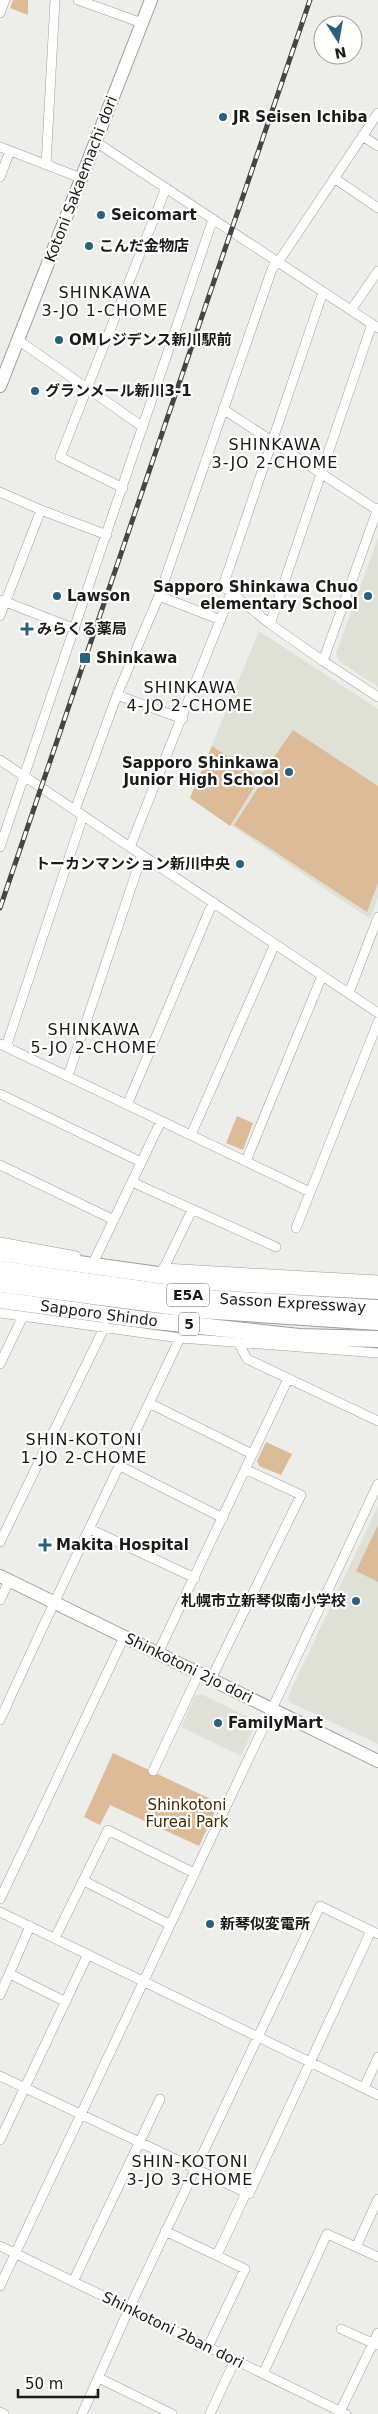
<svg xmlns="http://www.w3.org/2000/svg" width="378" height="2414" font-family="'DejaVu Sans','Noto Sans JP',sans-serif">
<rect width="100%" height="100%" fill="#edeeea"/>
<path fill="#dfe1d6" d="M378,538V687L339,661L336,653Z
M259,631L378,709V898L370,919L190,798Z
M378,1506V1744L289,1702L288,1697Z
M201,1694L252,1719L254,1728L241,1756L181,1727L195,1696Z"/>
<path fill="#dcbc98" d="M13,0H28V15L10,8Z
M293,730L378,786V883L367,912L234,825L265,777L262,774Z
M212,746L260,778L230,826L190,798Z
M237,1116L253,1123L243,1150L226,1143Z
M266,1442L292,1454L281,1475L259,1466L257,1461Z
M378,1525V1582L356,1571Z
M113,1753L219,1803L199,1846L110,1805L100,1825L84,1817Z"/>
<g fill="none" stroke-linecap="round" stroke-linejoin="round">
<g stroke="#9e9e9b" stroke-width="10">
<path id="street" d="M78,0L142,23
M0,13L5,0
M362,136L378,146
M96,142L378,328
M0,147L81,178
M46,165L55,0
M0,177L10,151
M334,178L378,208
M323,292L223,586L270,624L323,661
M351,310L378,271
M18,340L143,427
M223,409L377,510
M123,488L60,457L166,188
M0,492L41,510L107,535
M378,508L323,661L378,697
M159,596L221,620
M1,600L75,629
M0,616L41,510
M270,624L372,324
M117,695L183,719
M0,760L378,1013
M75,810L117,695L159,596L272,269L283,255L378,113
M0,847L213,219
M130,847L231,593
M349,993L378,917
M0,1044L310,1192
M6,1047L83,816
M68,1076L142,855
M0,1094L141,1162
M127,1105L213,902
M191,1135L275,944
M246,1161L322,976
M0,1165L114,1220
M132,1182L276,1247
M296,1228L378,1022
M0,1242L76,1256
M95,1259L161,1121
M163,1268L378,1280
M164,1268L192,1210
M0,1313L180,1338L378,1353
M238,1342L247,1359L378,1421
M0,1364L23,1316
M149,1403L252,1454
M120,1466L223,1518
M90,1529L195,1578
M0,1542L105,1326
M0,1600L9,1581
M158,1653L288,1379
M211,1679L301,1495L245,1469
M0,1720C58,1592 120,1465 180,1338
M153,1771L199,1673
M84,1881L169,1924
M0,1899L124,1637
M0,1912L378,2095
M55,1938L108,1830L194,1873
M10,1974L66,2002
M0,1995L30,1926
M0,2076L249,2194L371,1931
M364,2088L378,2057
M0,2140L88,1954
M378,2199L356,2247L378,2257
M165,2231L245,2269L208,2347
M0,2246L346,2414
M217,2255L246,2193
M73,2282L160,2099
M0,2286L378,1484
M341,2329L377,2345
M263,2374L327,2234L356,2247
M99,2378L172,2414
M0,2412L4,2414
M82,2414L129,2309L320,1906L378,1934
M210,2414L235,2360
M339,2414L378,2333"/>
</g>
<g stroke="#9e9e9b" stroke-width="14">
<path id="secondary" d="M0,386L151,0
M0,1576L378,1761"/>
</g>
<g stroke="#9e9e9b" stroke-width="18">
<g id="highway">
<path d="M0,1253L209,1282L378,1291"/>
<path id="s1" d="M0,1269L205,1298L378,1308"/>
<path d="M0,1284L200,1310L378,1322"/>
<path id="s2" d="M0,1300L138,1319L299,1337L378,1339"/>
</g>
</g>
<use href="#street" stroke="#fff" stroke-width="9"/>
<use href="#secondary" stroke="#fff" stroke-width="12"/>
<use href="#highway" stroke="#fff" stroke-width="16"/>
<g stroke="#454644" stroke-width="5">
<path id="rail" d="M0,908L310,0"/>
</g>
<use href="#rail" stroke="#fffffe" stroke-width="3" stroke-dasharray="9" stroke-linecap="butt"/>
</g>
<g fill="#2a607b" stroke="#fffffe" stroke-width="2">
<circle cx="223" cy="117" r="5"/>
<circle cx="101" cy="215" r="5"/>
<circle cx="89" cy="246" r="5"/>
<circle cx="59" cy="340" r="5"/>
<circle cx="35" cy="391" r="5"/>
<circle cx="57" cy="596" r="5"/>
<circle cx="368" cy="596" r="5"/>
<path d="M24.5 621.5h5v5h5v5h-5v5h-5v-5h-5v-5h5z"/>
<rect x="79" y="652" width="12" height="12" rx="2.5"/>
<circle cx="289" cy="772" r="5"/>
<circle cx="240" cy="864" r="5"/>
<path d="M42.5 1537.5h5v5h5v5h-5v5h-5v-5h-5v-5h5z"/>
<circle cx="356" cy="1601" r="5"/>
<circle cx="218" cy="1723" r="5"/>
<circle cx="210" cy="1924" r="5"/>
</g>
<g text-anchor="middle" stroke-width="4.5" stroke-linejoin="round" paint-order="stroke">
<g fill="#fffffe" stroke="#5e5f5e" stroke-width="1">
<rect x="167" y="1283.5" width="42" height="23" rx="4"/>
<rect x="179" y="1312.5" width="20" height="23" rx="4"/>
</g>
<g font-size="14" font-weight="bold" fill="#191a19">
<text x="188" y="1300">E5A</text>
<text x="189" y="1329">5</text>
</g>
<g font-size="15" font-weight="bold" fill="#191a19" stroke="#fffffe" text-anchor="start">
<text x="233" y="122">JR Seisen Ichiba</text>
<text x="111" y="220">Seicomart</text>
<text x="99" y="251">こんだ金物店</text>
<text x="69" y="345">OMレジデンス新川駅前</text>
<text x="45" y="396">グランメール新川3-1</text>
<text x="358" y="592" text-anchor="end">Sapporo Shinkawa Chuo<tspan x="358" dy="17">elementary School</tspan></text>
<text x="67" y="601">Lawson</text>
<text x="37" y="634">みらくる薬局</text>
<text x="96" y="663">Shinkawa</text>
<text x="279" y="768" text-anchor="end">Sapporo Shinkawa<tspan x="279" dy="17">Junior High School</tspan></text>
<text x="230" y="869" text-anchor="end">トーカンマンション新川中央</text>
<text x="56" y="1550">Makita Hospital</text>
<text x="346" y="1606" text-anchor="end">札幌市立新琴似南小学校</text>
<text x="228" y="1728">FamilyMart</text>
<text x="220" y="1929">新琴似変電所</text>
</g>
<g font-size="15" fill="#191a19" stroke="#fffffe">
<text transform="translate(81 179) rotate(-69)" y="5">Kotoni Sakaemachi dori</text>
<text dy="5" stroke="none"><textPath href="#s1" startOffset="295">Sasson Expressway</textPath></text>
<text dy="5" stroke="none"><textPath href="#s2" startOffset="100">Sapporo Shindo</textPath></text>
<text transform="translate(189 1668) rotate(26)" y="5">Shinkotoni 2jo dori</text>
<text transform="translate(173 2330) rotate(26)" y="5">Shinkotoni 2ban dori</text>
</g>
<g font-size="15" fill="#462800" stroke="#fffffe">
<text x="187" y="1810">Shinkotoni<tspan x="187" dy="17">Fureai Park</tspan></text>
</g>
<g font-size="16" letter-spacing="1" fill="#191a19" stroke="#fffffe">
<text x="105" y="298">SHINKAWA<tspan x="105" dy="18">3-JO 1-CHOME</tspan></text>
<text x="275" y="450">SHINKAWA<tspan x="275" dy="18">3-JO 2-CHOME</tspan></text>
<text x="190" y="693">SHINKAWA<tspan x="190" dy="18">4-JO 2-CHOME</tspan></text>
<text x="94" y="1035">SHINKAWA<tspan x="94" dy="18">5-JO 2-CHOME</tspan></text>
<text x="84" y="1445">SHIN-KOTONI<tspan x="84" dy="18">1-JO 2-CHOME</tspan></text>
<text x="190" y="2167">SHIN-KOTONI<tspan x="190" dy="18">3-JO 3-CHOME</tspan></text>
</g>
</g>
<g transform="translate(338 40) rotate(169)"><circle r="24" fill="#fffffe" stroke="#a3a3a2"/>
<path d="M0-4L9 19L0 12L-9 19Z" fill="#2a607b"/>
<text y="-8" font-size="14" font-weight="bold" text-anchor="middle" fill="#191a19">N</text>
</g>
<path d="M18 2389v8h80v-8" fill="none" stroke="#191a19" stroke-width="2.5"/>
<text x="25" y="2389" font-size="15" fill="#191a19" stroke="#fffffe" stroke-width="4" paint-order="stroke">50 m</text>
</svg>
